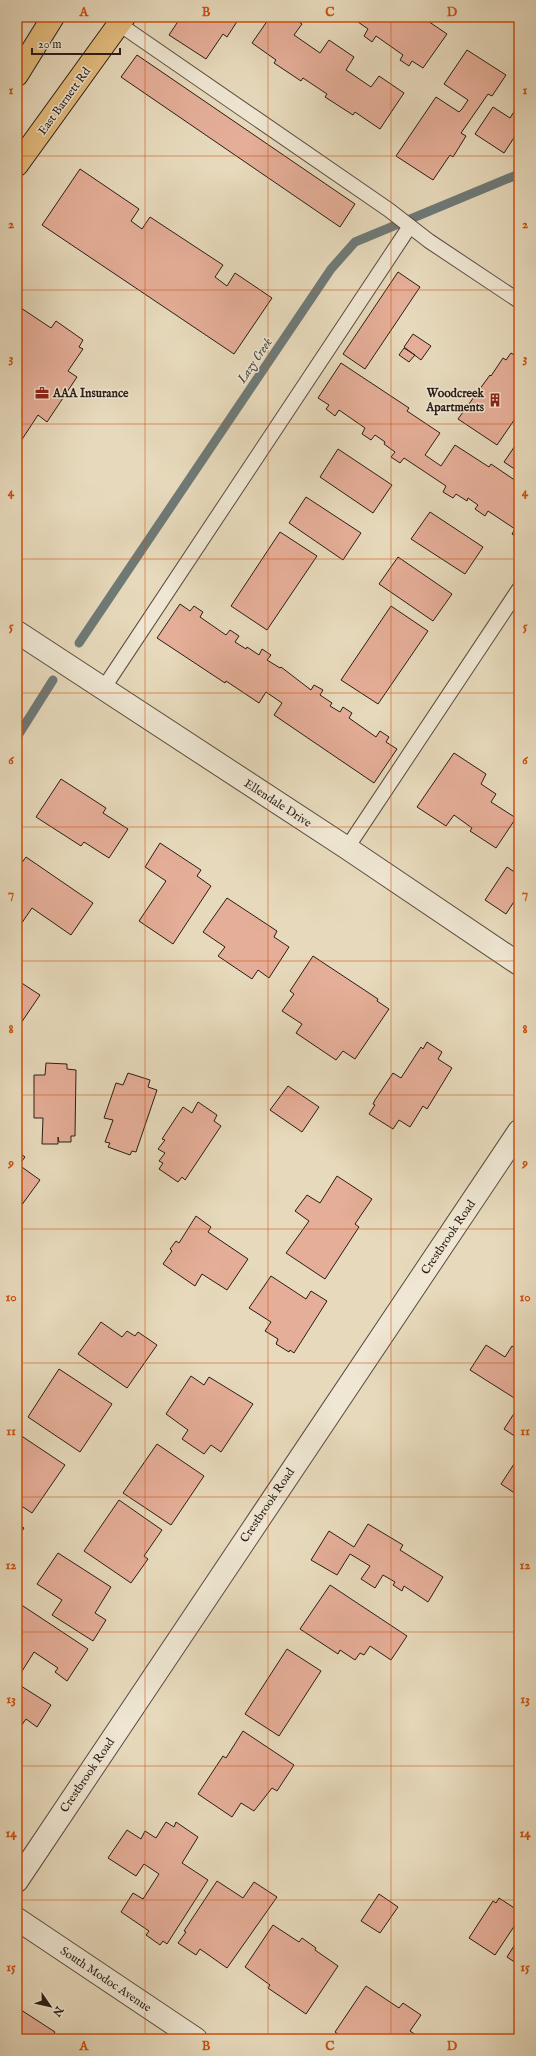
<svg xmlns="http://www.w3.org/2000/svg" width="536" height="2056" font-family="'IM FELL English',serif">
<rect width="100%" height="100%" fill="#e7dabc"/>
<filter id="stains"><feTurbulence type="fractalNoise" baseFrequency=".005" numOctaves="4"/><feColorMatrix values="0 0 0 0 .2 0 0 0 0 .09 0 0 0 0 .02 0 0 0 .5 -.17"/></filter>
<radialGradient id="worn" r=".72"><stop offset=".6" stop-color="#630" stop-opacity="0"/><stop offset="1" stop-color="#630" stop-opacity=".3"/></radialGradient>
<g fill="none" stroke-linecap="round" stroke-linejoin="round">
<path stroke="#6e7a78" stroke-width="9" d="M79,643L331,269L355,242L519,174
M17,737L53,680"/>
</g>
<path fill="#e5ae98" stroke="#2b1c16" d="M181,17H240L227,37L223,34L206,59L169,35Z
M270,17H292L302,24L294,35L320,53L329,40L354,57L346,70L371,87L379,76L404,93L380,129L355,112L353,115L325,97L327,94L303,78L301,81L274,63L276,60L252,43Z
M351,17H422L447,34L423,68L412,61L409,66L400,60L403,55L376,36L372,42L364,36L368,29Z
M467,50L506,75L492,96L488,94L461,133L466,136L453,157L450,155L433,180L396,156L436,97L459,112L462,109L468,100L444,84Z
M137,55L355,204L340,227L121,77Z
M519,104V130L504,153L475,134L493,107L510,118Z
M80,169L139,209L131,221L142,229L150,217L223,265L215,277L227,286L235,273L272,298L234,354L42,225Z
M398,272L420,287L365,369L343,354Z
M21,308L51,328L56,321L83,340L79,347L83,349L68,371L77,377L47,422L38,415L17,447V313Z
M413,334L431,346L421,360L404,347Z
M404,348L415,355L409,362L399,355Z
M511,353L519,358V413L497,445L458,419L490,375L491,376L503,358L506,360Z
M341,363L409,408L407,411L440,433L425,455L441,466L455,445L489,467L491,464L519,483V538L512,534L515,529L488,511L485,516L475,509L478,505L468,498L467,501L456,494L453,498L443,492L446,486L404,458L400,463L391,457L395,452L384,444L385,442L375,435L371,440L362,434L365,428L339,410L335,416L326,409L329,405L318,398Z
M519,440V472L504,462Z
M338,449L392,485L373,513L320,477Z
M306,497L361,533L343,560L289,523Z
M430,512L483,547L465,574L411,539Z
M280,532L317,556L267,630L231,606Z
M398,557L452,594L433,621L379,584Z
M180,604L190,611L194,606L203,612L200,617L226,635L230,630L239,636L235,642L246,649L247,647L259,655L262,649L271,655L267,660L280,668L281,667L311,690L314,685L323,690L320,695L332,703L330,706L340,712L343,707L352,713L349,718L376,737L380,731L389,737L386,742L397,749L374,783L274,715L282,703L266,692L259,703L226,681L225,683L157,638Z
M391,606L428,631L378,704L341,680Z
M454,753L486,774L481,784L496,794L491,802L516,818L496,848L470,831L472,828L454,815L446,826L417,807Z
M61,779L106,808L103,813L128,829L109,858L84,842L81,846L36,817Z
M160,843L201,870L197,876L211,886L173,944L139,921L166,881L145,867Z
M26,857L93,903L71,935L32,908L17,930V888L21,882L17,879V869Z
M507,867L519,875V894L506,914L485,900Z
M227,898L277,931L274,937L289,947L269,978L258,970L252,979L218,956L225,947L203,932Z
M313,956L378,999L377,1001L389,1009L355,1059L343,1051L336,1060L296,1033L302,1024L282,1011L294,994L290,991Z
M17,980L40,995L17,1029Z
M427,1042L442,1052L438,1059L452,1068L427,1109L423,1106L410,1127L399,1120L393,1129L369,1114L375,1105L373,1104L375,1100L393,1073L401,1078L421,1047L423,1049Z
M46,1063L67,1064V1069L76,1070L75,1136H71V1142H59L58,1137V1144H42L43,1118H34V1075H45Z
M128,1073L150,1080L148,1087L157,1090L136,1152L132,1151L130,1155L108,1147L110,1143L105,1142L113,1120L104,1118L116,1083L123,1085Z
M288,1086L319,1107L302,1132L270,1110Z
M198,1102L217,1115L214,1121L221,1126L185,1180L182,1177L178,1182L159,1169L163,1163L159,1161L165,1153L158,1149L165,1140L162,1139L183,1107L192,1113Z
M17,1151L25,1157L19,1165L40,1180L21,1206L17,1204Z
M337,1176L372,1199L355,1224L359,1227L325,1279L286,1253L309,1221L295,1211L307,1195L320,1203Z
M196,1216L211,1227L208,1232L248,1259L227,1290L202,1274L195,1286L163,1264L172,1251L170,1249L176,1241L179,1243Z
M271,1276L306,1299L311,1291L327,1301L294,1353L290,1350L289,1352L276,1344L278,1339L265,1331L271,1322L249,1308Z
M101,1322L122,1337L127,1331L135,1336L138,1332L157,1345L127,1388L78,1354Z
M486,1345L505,1357L512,1346L519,1350V1401L470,1370Z
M59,1369L112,1404L80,1452L28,1417Z
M191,1376L204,1385L209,1377L253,1404L221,1452L211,1445L204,1454L182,1439L188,1430L166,1414Z
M519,1406V1439L504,1429Z
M17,1433L65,1465L32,1513L17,1503Z
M157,1444L204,1476L171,1525L123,1493Z
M514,1464L519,1468V1496L501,1484Z
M119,1500L162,1530L144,1556L148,1559L131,1583L84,1551Z
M17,1524L24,1528L17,1538Z
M368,1524L403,1545L400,1550L443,1577L428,1602L404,1586L402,1591L393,1585L395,1582L383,1575L375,1588L361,1579L370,1566L350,1554L337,1575L311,1560L329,1531L354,1547Z
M58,1553L111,1587L95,1613L106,1620L93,1641L52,1615L62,1600L37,1584Z
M330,1585L407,1636L391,1660L370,1646L364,1655L360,1653L355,1660L340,1650L338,1654L300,1629Z
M17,1604L19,1606L20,1604L88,1649L67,1681L55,1672L58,1668L34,1652L19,1676L17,1675Z
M287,1649L321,1671L279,1736L245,1714Z
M21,1686L51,1705L37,1727L26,1719L17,1732V1691Z
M243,1731L294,1765L277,1791L272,1788L254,1811L241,1803L232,1817L198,1794L223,1756L226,1758Z
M166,1822L174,1827L176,1822L198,1837L182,1863L208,1880L167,1944L163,1941L160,1945L146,1935L149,1931L121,1912L133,1893L143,1899L159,1874L144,1864L136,1876L108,1858L127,1830L141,1839L145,1831L156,1838Z
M217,1881L243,1898L254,1882L277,1897L227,1968L200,1949L196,1955L178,1943L186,1932L184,1931Z
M379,1894L398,1907L380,1933L361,1921Z
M499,1898L519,1911L516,1918L519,1919L495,1955L469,1938L493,1901L496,1903Z
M273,1925L299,1942L302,1938L316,1948L315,1950L338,1966L306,2014L268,1988L270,1985L245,1967Z
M519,1938V1965L507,1957Z
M366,1986L399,2008L403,2003L421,2015L410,2031L422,2039H345L335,2032Z
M18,2008L55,2032L53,2035L59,2039H17Z"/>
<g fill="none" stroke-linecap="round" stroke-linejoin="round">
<g stroke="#5a4c40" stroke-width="16">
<path id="lane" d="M119,24L389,210L429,241L519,301
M103,689L410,226
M347,848L519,589"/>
</g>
<g stroke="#5a4c40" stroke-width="24">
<path id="street" d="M17,632L347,848L519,964
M17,1881L519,1131
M17,1919L196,2039"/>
</g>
<g stroke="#2b1c16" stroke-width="24">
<path id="primary" d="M17,75L53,17
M17,165L124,17"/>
</g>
<use href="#lane" stroke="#efe7d3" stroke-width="14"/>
<use href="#street" stroke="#efe7d3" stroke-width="22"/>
<use href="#primary" stroke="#e4bd7e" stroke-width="22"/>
</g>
<path fill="none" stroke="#cc500e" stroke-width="1" stroke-opacity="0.55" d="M145,17V2039M268,17V2039M391,17V2039M17,156H519M17,290H519M17,424H519M17,559H519M17,693H519M17,827H519M17,961H519M17,1095H519M17,1229H519M17,1363H519M17,1497H519M17,1632H519M17,1766H519M17,1900H519"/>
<defs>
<g id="office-bare" transform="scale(1.08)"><path d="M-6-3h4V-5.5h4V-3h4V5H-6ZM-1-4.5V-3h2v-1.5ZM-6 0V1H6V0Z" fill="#8f2418" stroke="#efe7d3" stroke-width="2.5" paint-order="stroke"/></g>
<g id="building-bare" transform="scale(1.08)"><path d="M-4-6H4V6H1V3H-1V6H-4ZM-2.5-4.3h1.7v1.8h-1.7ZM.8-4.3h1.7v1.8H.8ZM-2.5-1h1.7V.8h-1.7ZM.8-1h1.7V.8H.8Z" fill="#8f2418" stroke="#efe7d3" stroke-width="2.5" paint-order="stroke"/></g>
</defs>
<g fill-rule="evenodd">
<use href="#office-bare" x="42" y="393"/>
<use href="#building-bare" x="495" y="400"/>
</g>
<g text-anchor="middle" stroke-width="3" stroke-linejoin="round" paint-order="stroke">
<g font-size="12" fill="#2b1c16" stroke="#efe7d3">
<text transform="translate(64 101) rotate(-54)" y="4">East Barnett Rd</text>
<text transform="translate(278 803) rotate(33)" y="4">Ellendale Drive</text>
<text transform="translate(448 1237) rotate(-56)" y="4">Crestbrook Road</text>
<text transform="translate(267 1505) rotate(-56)" y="4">Crestbrook Road</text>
<text transform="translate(87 1775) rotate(-56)" y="4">Crestbrook Road</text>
<text transform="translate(106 1979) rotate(34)" y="4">South Modoc Avenue</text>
</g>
<g font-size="12" font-weight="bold" fill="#2b1c16" stroke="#efe7d3" text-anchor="start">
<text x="53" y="397">AAA Insurance</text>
<text x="484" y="397" text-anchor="end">Woodcreek<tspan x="484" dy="14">Apartments</tspan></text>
</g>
<g font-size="13" font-style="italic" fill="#4c4b47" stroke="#efe7d3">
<text transform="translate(254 360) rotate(-56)" y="5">Lazy Creek</text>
</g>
</g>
<rect width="536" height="2056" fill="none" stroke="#e7dabc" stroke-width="44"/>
<g transform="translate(50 2006) rotate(124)" stroke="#efe7d3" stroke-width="3" paint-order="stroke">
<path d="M0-3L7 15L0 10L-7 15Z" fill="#2b1c16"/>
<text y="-6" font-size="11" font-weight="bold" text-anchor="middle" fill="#2b1c16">N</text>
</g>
<path d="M32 48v6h88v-6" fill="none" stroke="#2b1c16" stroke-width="2"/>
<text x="38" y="48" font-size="12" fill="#2b1c16" stroke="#efe7d3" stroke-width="3" paint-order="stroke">20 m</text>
<rect x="22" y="22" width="492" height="2012" fill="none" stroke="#cc500e" stroke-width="1.5"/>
<g font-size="13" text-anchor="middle" font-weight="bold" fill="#cc500e">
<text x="84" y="16">A</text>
<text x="206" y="16">B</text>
<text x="330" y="16">C</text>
<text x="452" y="16">D</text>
<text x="11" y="94">1</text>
<text x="525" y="94">1</text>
<text x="11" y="228">2</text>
<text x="525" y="228">2</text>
<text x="11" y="362">3</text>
<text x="525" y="362">3</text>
<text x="11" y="496">4</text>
<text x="525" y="496">4</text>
<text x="11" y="630">5</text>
<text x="525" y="630">5</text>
<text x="11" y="764">6</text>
<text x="525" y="764">6</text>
<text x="11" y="898">7</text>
<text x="525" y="898">7</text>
<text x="11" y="1033">8</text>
<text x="525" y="1033">8</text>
<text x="11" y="1167">9</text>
<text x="525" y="1167">9</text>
<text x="11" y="1301">10</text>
<text x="525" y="1301">10</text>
<text x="11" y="1435">11</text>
<text x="525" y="1435">11</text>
<text x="11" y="1569">12</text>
<text x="525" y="1569">12</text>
<text x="11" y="1703">13</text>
<text x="525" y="1703">13</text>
<text x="11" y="1837">14</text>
<text x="525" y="1837">14</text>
<text x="11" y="1971">15</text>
<text x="525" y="1971">15</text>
<text x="84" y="2050">A</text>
<text x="206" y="2050">B</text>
<text x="330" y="2050">C</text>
<text x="452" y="2050">D</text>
</g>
<rect width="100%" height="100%" filter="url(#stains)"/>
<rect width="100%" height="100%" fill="url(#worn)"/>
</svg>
